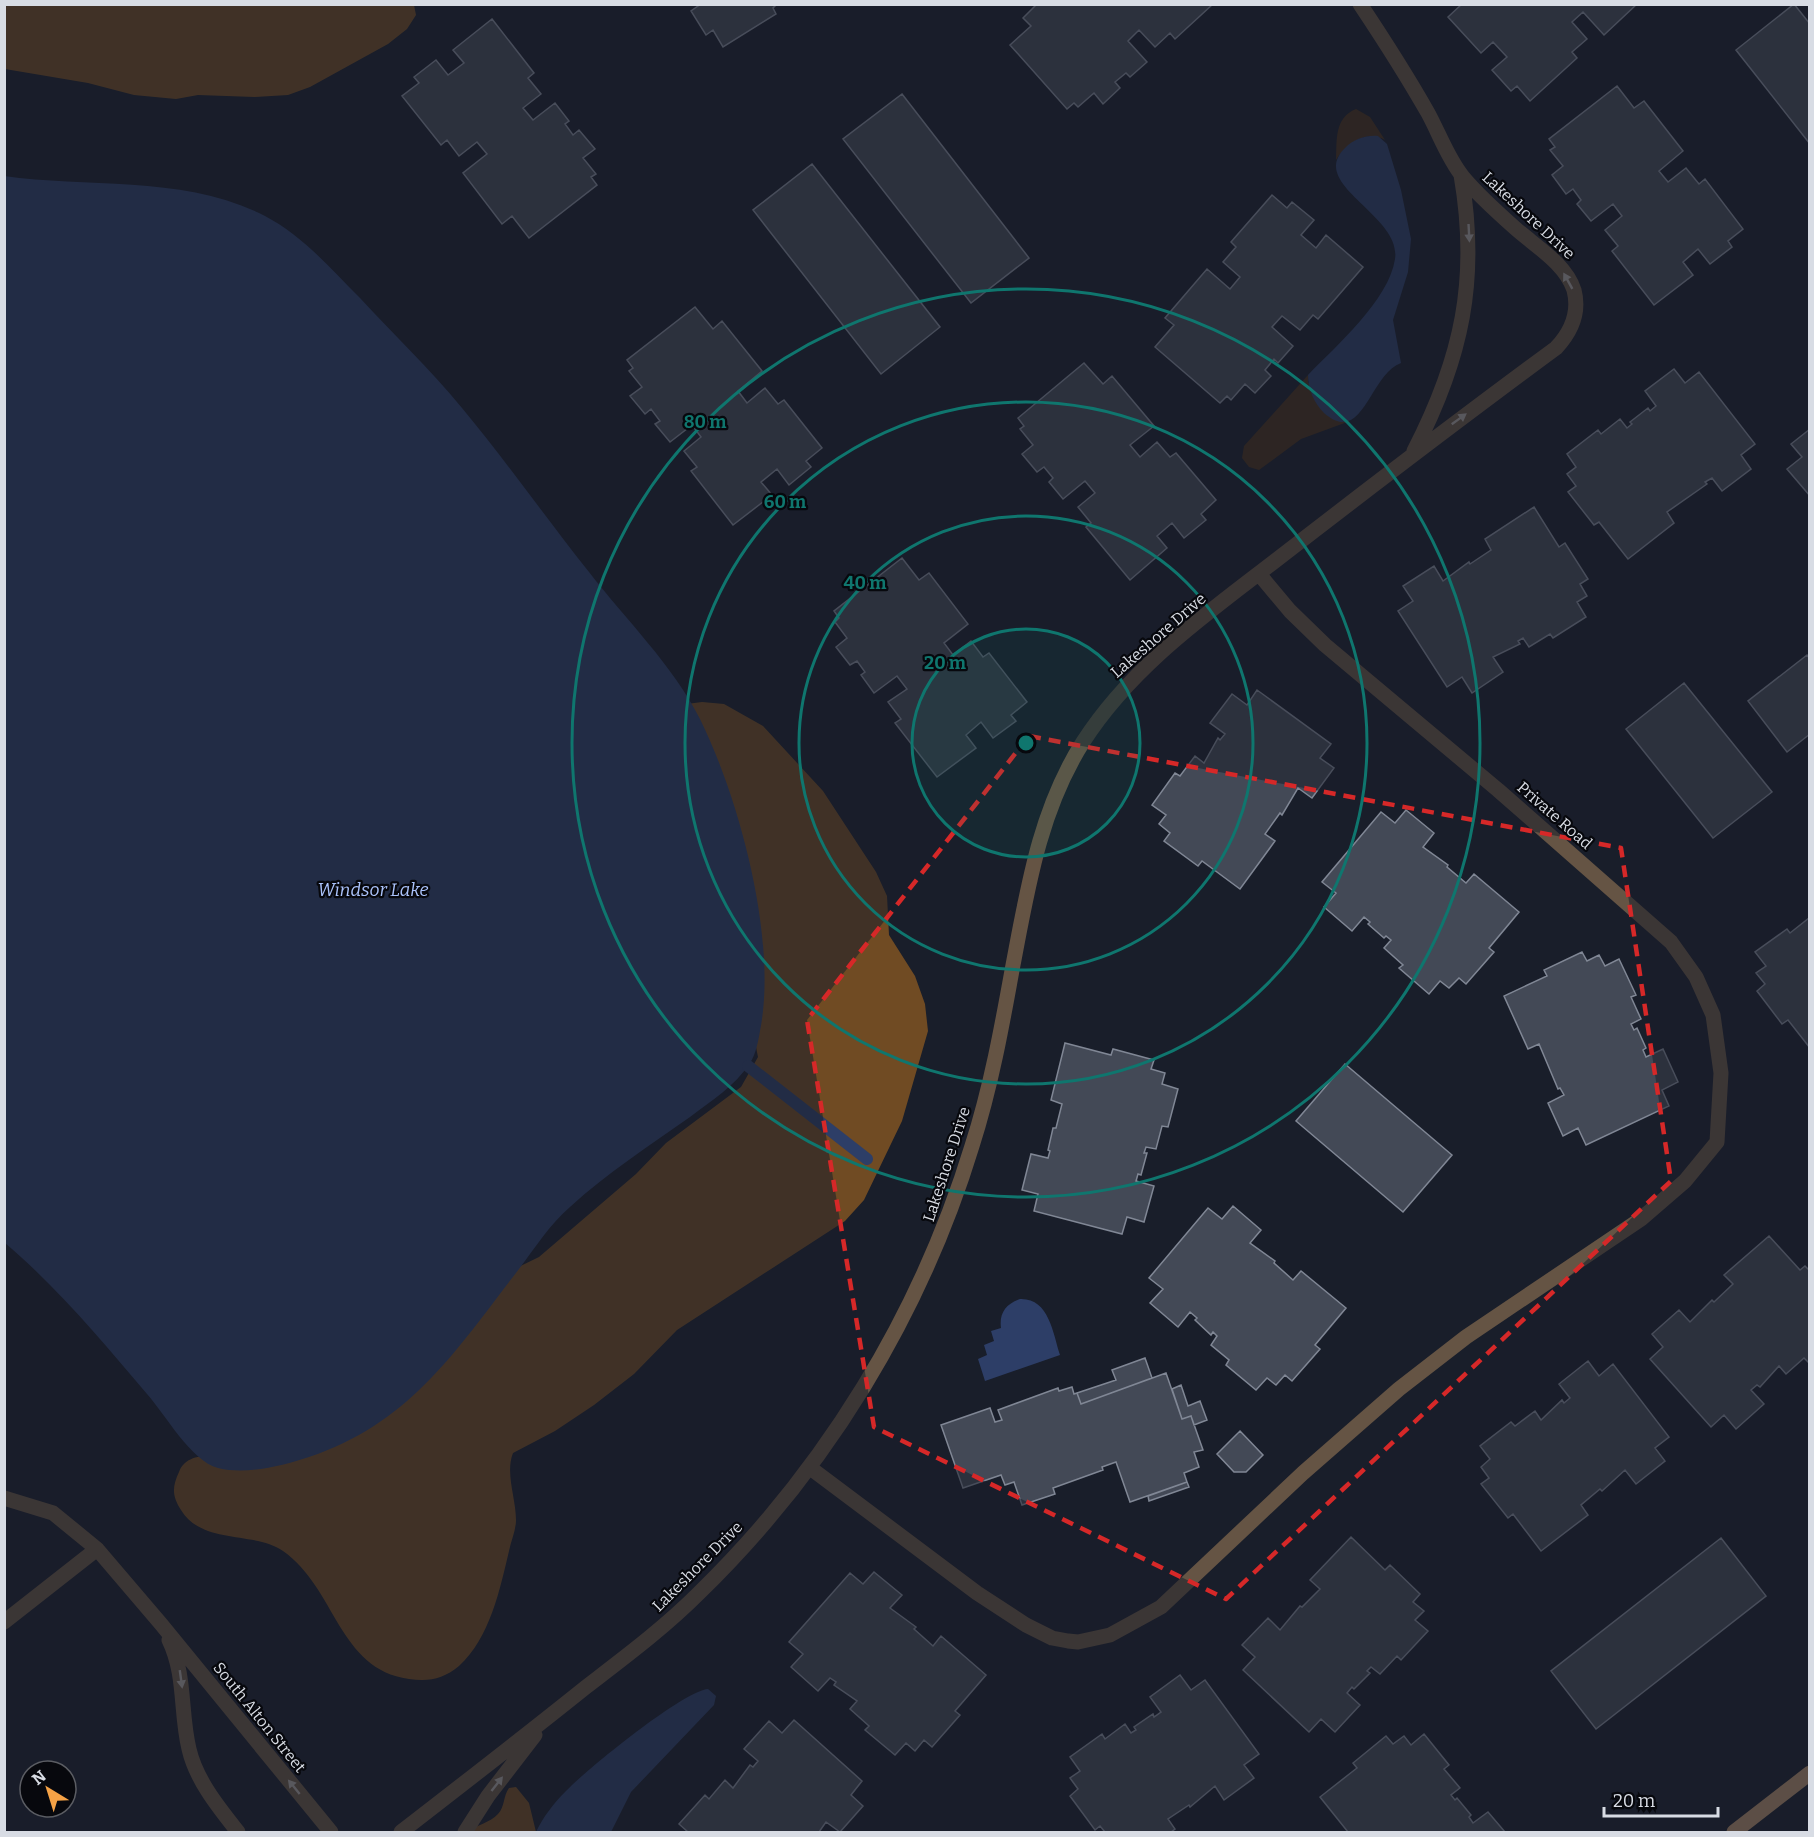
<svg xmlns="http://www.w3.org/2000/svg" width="1814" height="1837" font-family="Bitter,serif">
<rect width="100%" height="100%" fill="#191e2a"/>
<path fill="#46301b" d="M1356,109L1370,117L1385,140C1366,129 1346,144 1336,160C1337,140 1334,118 1356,109Z
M1308,375V382L1333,419L1350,421L1301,439L1259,470L1249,467L1242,458L1244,446Z"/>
<path fill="#704b23" d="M414,5L416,15L407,29L388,44L310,87L288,95L255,97L198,95L176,99L134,95L88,83L5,69V5Z
M702,702L724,704L763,726L823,791L876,872L887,896L889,935L915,976L925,1004L928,1031L902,1121L864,1200L845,1221L677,1330L634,1374L594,1405L555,1431L513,1453C505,1473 516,1498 516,1520C516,1530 511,1541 509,1551C500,1589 490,1638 459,1666C443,1679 429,1682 409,1679C338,1669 336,1588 283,1551C255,1531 202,1545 181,1510C172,1496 172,1487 179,1472C184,1459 195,1457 208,1455L500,1276L539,1257L636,1174L666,1143L741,1087L758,1057L687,704Z
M516,1787L529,1803L536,1832H469C477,1824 490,1823 498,1814C505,1807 503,1796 509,1788Z"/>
<path fill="#2d3e67" d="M1378,136L1387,144L1401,190L1411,239L1408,272L1393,320L1401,363C1369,375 1363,447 1324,413C1314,403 1308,389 1308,375C1336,346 1389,300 1395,259C1402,215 1307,185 1345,148C1354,139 1366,135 1378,136Z
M4,176C89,188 186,175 265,216C303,236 330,268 360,298C394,335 430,369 462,408C506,461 546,518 589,572C626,620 672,664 700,719C740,800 778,942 760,1031C758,1042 756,1054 750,1063C735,1086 711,1101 690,1117C649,1146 607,1173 570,1207C550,1224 535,1248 519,1269C457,1349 411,1423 309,1457C282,1466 246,1475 218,1468C191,1461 165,1414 147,1394C103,1342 57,1287 5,1243Z
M1020,1299C1049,1298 1053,1333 1060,1355L985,1381L978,1359L987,1355L984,1345L994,1341L991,1331L1001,1328C999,1313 1006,1304 1020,1299Z
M708,1689L716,1696L714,1705L631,1792L611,1832H536C543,1817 554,1803 566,1791C586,1770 683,1691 708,1689Z"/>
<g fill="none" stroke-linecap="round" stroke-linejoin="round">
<path stroke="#2d3e67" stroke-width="12" d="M748,1066L867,1159"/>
</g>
<path fill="#434956" stroke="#808795" stroke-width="1.5" d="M701,4H777L773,8L776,14L723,47L713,30L706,35L691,11Z
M1037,4H1213L1175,39L1170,33L1155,47L1139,30L1128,41L1147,62L1130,77L1126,73L1115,82L1120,88L1103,104L1094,93L1078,107L1074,103L1067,109L1010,45L1031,26L1023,18Z
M1462,4H1637L1604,35L1583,12L1572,22L1587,39L1572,52L1577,58L1530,101L1517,86L1511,91L1492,70L1507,57L1493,42L1481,53L1448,17Z
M1794,4L1810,24V144L1736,50Z
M492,19L534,73L528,78L541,94L523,108L533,120L555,103L569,121L565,124L573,135L579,130L595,149L583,158L596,174L591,177L597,185L529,238L512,216L502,224L463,173L487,154L477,142L459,156L447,140L441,145L402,96L419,83L414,77L436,60L448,75L464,63L453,50Z
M1617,86L1634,108L1644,101L1683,151L1659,171L1668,182L1686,168L1699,184L1705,179L1743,229L1728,241L1732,247L1710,264L1698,249L1683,262L1693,275L1654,305L1612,251L1618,246L1605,230L1622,216L1613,204L1591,221L1577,204L1581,200L1573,189L1566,194L1552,175L1563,166L1550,150L1555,147L1549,139Z
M902,94L1029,258L971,303L843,139Z
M812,164L940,327L881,374L753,210Z
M1272,195L1287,208L1292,202L1314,220L1301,235L1316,248L1326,235L1363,267L1318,319L1313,315L1300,330L1282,316L1272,327L1293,346L1278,363L1274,359L1265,370L1271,376L1255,393L1245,384L1231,400L1227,396L1220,403L1155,347L1174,325L1165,318L1207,269L1230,289L1240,277L1223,262L1236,247L1231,242Z
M695,307L713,329L722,321L762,371L738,391L747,403L765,388L778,404L784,400L822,448L806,461L811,467L789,485L777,469L761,482L772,495L733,525L691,471L697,467L684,451L701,437L692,425L670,442L655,424L660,421L651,409L645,414L630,396L642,387L629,371L633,368L627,360Z
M1084,363L1103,384L1112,376L1154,426L1130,445L1140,457L1157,442L1170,457L1176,453L1216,500L1201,514L1206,520L1184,538L1172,523L1157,536L1167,548L1130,580L1086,527L1091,523L1078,507L1095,493L1085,481L1063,499L1049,482L1053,478L1044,467L1037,472L1022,454L1033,445L1020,429L1024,426L1018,418Z
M1674,369L1685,383L1699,372L1755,444L1741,455L1751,469L1722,491L1712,478L1705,482L1707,484L1667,512L1674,523L1628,559L1599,522L1594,525L1568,492L1576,486L1567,474L1576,467L1567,454L1598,430L1601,434L1620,419L1627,428L1632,424L1630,422L1648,408L1650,411L1656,406L1645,391Z
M1810,429V496L1787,469L1802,457L1791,444Z
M1534,507L1559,547L1565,543L1588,579L1580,584L1587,596L1577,602L1586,617L1553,638L1550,634L1529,647L1523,638L1518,641L1520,644L1493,657L1503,672L1472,693L1462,677L1447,687L1398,611L1413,601L1403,586L1434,566L1443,581L1469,562L1470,564L1491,550L1485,539Z
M902,558L919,580L929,573L968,624L944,643L953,655L971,641L983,657L989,653L1027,702L1011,715L1016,721L993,738L981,722L966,735L976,748L937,777L895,723L901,719L888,702L907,689L897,676L874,693L861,675L865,672L857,661L850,665L836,647L847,638L835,622L839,618L834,611Z
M1807,655L1810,659V734L1787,752L1748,701Z
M1684,683L1772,792L1713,838L1626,729Z
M1257,690L1331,744L1320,758L1334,768L1312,798L1298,788L1282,815L1280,813L1265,834L1275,841L1240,889L1202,861L1198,866L1164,841L1170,833L1159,824L1166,815L1152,805L1175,773L1180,776L1195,756L1204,763L1218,738L1220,740L1225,734L1210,723L1232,694L1247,705Z
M1406,810L1434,833L1423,847L1448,865L1447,867L1466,883L1474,874L1519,912L1489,948L1494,952L1466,984L1459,978L1449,988L1440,981L1429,994L1399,968L1403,965L1384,948L1391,940L1386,936L1384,938L1368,924L1370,922L1364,917L1352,931L1324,907L1336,893L1322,882L1381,812L1395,823Z
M1809,918H1810V1048L1788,1020L1782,1024L1757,991L1765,984L1756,973L1766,966L1755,952L1787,929L1790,933Z
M1582,952L1587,961L1599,955L1605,966L1619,959L1636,995L1631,997L1641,1019L1631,1024L1634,1030L1637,1028L1646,1048L1643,1050L1646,1057L1663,1049L1678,1082L1662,1090L1669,1106L1586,1145L1578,1128L1563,1136L1548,1103L1564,1095L1560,1088L1558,1089L1539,1044L1528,1049L1504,996L1547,976L1544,970Z
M1065,1043L1111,1055L1113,1049L1154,1060L1151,1069L1165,1073L1162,1084L1178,1089L1168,1127L1162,1126L1156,1149L1146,1147L1144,1153H1147L1141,1175L1138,1174L1136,1181L1154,1186L1144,1222L1127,1217L1122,1234L1034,1211L1038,1194L1022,1190L1031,1154L1048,1158L1050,1151L1048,1150L1053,1128H1056L1062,1104L1051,1100Z
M1345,1064L1452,1155L1403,1212L1296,1121Z
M1233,1206L1261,1230L1250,1243L1275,1261L1274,1263L1293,1280L1301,1271L1346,1308L1315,1345L1320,1349L1292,1381L1285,1375L1276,1385L1267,1378L1256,1390L1226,1365L1229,1360L1211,1345L1217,1336L1213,1332L1211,1335L1195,1320L1197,1318L1190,1312L1178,1327L1150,1303L1163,1289L1149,1278L1208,1208L1222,1219Z
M1769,1236L1800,1270L1805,1266L1810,1271V1360L1808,1362L1804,1358L1786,1374L1779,1366L1760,1387L1757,1385L1751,1390L1764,1404L1736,1429L1724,1415L1711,1427L1650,1359L1663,1347L1652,1334L1679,1310L1690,1322L1712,1300L1714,1302L1733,1284L1724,1275Z
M1145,1358L1152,1378L1081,1404L1077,1393L1116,1380L1112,1370Z
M1588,1361L1599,1376L1613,1364L1669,1437L1655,1448L1665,1461L1636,1484L1625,1470L1602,1491L1600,1489L1581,1505L1588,1515L1541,1551L1513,1514L1508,1518L1481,1484L1489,1478L1481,1467L1490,1459L1480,1446L1511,1422L1515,1426L1535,1411L1541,1420L1562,1400L1564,1403L1570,1398L1559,1384Z
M1166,1373L1182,1419L1191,1416L1203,1450L1194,1452L1199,1467L1184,1473L1187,1482L1130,1502L1116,1462L1102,1467L1103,1470L1053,1488L1055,1494L1022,1505L1014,1482L1005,1485L1001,1475L963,1488L941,1425L990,1408L995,1422L1002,1420L998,1410L1058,1388L1059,1391L1072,1387L1074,1394L1077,1393L1081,1404Z
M1181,1385L1188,1406L1200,1401L1207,1420L1194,1425L1191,1416L1182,1419L1172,1389Z
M1240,1431L1263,1455L1246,1472H1234L1217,1454Z
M1187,1482L1189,1487L1149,1501L1148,1496Z
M1351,1537L1385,1570L1390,1565L1420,1594L1413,1602L1424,1611L1415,1620L1428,1631L1401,1660L1397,1656L1380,1674L1371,1667L1367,1671L1370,1673L1354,1689L1352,1687L1347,1693L1360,1705L1335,1732L1321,1719L1309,1732L1243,1670L1255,1657L1242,1645L1268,1618L1280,1630L1300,1606L1302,1607L1320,1589L1310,1580Z
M1721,1538L1766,1596L1596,1729L1551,1671Z
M874,1572L902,1595L890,1608L916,1627L914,1629L933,1646L941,1636L986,1675L955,1711L960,1715L932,1747L924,1740L915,1751L906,1743L895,1755L865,1730L869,1726L850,1709L857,1701L834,1685L836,1682L830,1678L818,1691L791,1667L803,1654L789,1642L850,1573L863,1584Z
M1180,1675L1191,1690L1205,1680L1259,1754L1244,1765L1254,1778L1224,1800L1215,1786L1190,1807L1189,1805L1168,1819L1175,1829L1171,1832H1105L1100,1826L1095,1830L1070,1796L1078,1789L1070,1778L1080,1771L1070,1757L1102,1734L1105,1739L1125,1724L1131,1733L1136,1730L1134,1727L1153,1714L1154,1717L1161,1712L1150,1697Z
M794,1720L862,1781L851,1795L863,1806L840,1832L826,1822L819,1832H688L679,1824L705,1795L709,1799L725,1780L733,1788L750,1765L753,1767L758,1761L744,1749L769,1721L782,1733Z
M1424,1734L1449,1765L1444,1769L1460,1788L1451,1795L1455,1800L1457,1798L1471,1815L1469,1817L1473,1823L1488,1812L1505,1832H1348L1320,1797L1357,1768L1353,1763L1386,1736L1393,1744L1404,1736L1411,1745Z"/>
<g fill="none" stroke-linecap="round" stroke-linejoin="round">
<path stroke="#655444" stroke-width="15" d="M1414,451C1462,358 1479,279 1461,175
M809,1467L977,1593L1026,1625L1052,1638L1068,1641L1078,1642L1110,1635L1161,1607L1303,1473L1399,1389L1466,1337L1641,1219L1685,1181L1717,1142L1721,1073L1713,1015L1696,977L1671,942L1498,790L1325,645L1290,611L1259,574
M4,1498L53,1513L97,1549L161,1624L331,1832
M4,1622L97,1549
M169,1640C186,1675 180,1712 189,1749C196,1780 219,1808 238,1832
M401,1832C463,1784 525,1736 586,1687C625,1657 664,1628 699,1593C826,1469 920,1316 972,1146C991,1087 1002,1026 1013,965C1028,886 1040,810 1083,742C1131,667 1205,615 1275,561C1368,489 1461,418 1556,348C1571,332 1580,313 1574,290C1565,263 1535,246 1515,228C1497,212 1478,195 1463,177C1448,159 1439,133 1428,113C1407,76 1384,40 1360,4
M465,1832L488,1796L535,1735"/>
<path stroke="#ad8a68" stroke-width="15" d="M1734,1832L1810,1773"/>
</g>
<defs><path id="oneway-solid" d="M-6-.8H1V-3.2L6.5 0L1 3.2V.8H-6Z" transform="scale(1.5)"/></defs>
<g fill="#a49f9c">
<use href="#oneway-solid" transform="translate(1469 233) rotate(87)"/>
<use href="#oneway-solid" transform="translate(1568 281) rotate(-119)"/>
<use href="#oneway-solid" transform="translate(1459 419) rotate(-36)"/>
<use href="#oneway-solid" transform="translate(181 1679) rotate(82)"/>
<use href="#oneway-solid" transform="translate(497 1784) rotate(-52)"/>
<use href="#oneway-solid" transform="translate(294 1787) rotate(-129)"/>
</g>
<path d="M0 0H1814V1837H0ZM1029,736L1621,848L1671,1181L1226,1599L874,1427L807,1020Z" fill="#191e2a" fill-opacity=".55" fill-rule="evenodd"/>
<path fill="none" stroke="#d62828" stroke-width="4.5" stroke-dasharray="12 8" stroke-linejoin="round" d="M1029,736L1621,848L1671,1181L1226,1599L874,1427L807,1020Z"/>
<circle cx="1026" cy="743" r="114" fill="#0f766e" fill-opacity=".12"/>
<g fill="none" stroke="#0f766e" stroke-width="3">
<circle cx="1026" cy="743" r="114"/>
<circle cx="1026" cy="743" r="227"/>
<circle cx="1026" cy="743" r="341"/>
<circle cx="1026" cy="743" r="454"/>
</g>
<g text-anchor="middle" stroke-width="4.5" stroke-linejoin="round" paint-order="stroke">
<g font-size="16" fill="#d8dce4" stroke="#07080d">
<text transform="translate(1529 215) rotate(43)" y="6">Lakeshore Drive</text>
<text transform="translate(1158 635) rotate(-41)" y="6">Lakeshore Drive</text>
<text transform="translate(1555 815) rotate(41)" y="6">Private Road</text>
<text transform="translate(946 1164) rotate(-72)" y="6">Lakeshore Drive</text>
<text transform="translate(697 1566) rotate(-45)" y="6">Lakeshore Drive</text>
<text transform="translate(260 1717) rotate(51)" y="6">South Alton Street</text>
</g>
<g font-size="18" font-style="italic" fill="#abc3fb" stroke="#07080d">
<text x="373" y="896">Windsor Lake</text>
</g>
</g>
<circle cx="1026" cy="743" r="9" fill="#0f766e" stroke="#07080d" stroke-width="3"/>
<g font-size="18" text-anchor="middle" font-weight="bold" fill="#0f766e" stroke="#07080d" stroke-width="4.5" stroke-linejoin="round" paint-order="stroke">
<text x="705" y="428">80 m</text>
<text x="785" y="508">60 m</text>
<text x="865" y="589">40 m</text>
<text x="945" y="669">20 m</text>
</g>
<rect width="1814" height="1837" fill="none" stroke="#d8dce4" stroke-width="12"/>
<g transform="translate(48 1789) rotate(322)"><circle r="28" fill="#07080d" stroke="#5b5d63" stroke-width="1.5"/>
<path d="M0-4.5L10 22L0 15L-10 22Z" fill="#f5a246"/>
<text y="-9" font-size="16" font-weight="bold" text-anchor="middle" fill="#d8dce4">N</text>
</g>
<path d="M1604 1807v9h114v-9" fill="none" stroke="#d8dce4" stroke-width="3"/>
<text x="1613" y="1807" font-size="18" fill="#d8dce4" stroke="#07080d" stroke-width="4.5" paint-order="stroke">20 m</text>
</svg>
